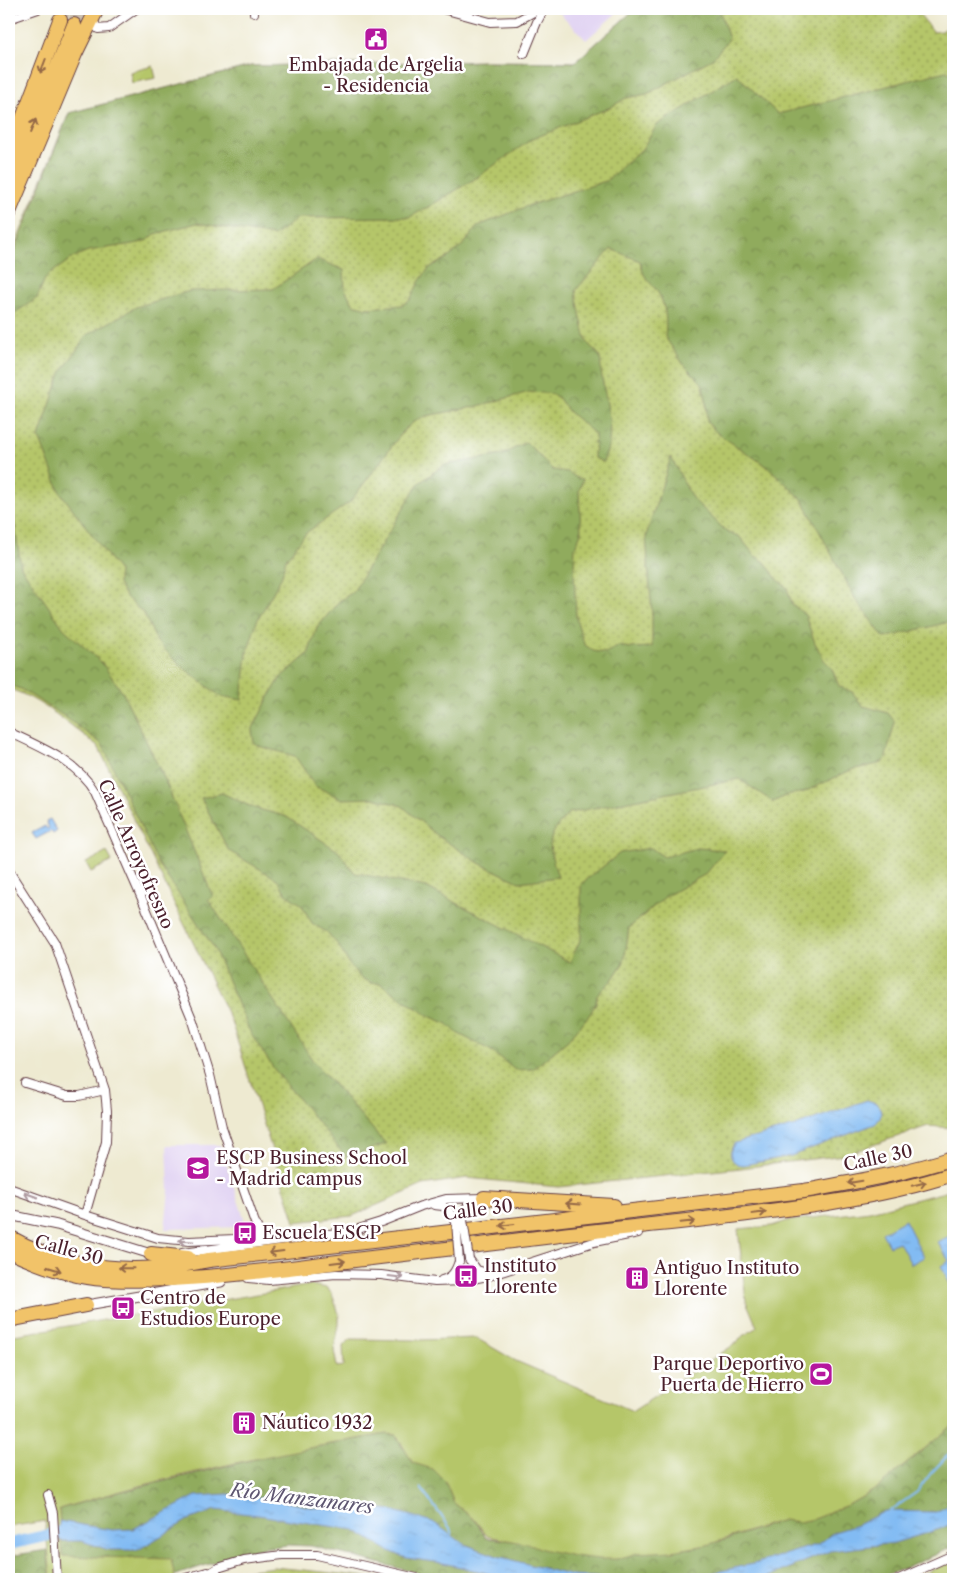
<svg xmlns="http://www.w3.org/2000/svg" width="962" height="1588" font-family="'Libre Caslon Text',serif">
<defs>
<pattern id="grass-dots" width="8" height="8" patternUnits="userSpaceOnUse" patternTransform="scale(1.25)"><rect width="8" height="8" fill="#b5c669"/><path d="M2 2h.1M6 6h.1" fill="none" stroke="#95a057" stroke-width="1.8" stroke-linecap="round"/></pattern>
<pattern id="forest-crowns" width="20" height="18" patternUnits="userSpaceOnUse" patternTransform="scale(1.25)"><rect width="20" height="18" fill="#90ab5d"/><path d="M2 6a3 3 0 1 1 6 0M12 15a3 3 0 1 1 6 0" fill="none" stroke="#788b4d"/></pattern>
<pattern id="water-ripples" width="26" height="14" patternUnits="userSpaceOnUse" patternTransform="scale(1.25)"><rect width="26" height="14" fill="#82bbf3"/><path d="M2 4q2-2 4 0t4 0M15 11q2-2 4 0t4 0" fill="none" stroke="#72a0d0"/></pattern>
</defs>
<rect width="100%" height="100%" fill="#fff"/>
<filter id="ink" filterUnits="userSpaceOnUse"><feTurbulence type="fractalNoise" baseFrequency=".02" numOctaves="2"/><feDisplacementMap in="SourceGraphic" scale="10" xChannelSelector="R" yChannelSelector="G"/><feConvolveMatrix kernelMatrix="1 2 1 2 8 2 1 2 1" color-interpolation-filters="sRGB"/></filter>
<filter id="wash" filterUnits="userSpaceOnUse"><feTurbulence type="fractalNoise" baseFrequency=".0096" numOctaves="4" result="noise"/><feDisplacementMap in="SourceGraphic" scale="20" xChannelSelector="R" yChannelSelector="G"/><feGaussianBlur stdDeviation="1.12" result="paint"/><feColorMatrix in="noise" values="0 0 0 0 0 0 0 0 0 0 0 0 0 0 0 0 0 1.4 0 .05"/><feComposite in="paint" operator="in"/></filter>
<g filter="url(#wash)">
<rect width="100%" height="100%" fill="#eeead1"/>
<path fill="#e2d4f3" d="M559,9H621L586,40L558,11Z
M167,1145H220L244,1218L241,1227L165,1229L169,1191Z"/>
<path fill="url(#grass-dots)" stroke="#80724a" d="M635,9H915L934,32L941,31L953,25V1128L928,1126L844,1155L741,1168L558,1187L467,1178L423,1185L352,1216L295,1222L231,1021L98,746C73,727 38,697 9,689V260L69,113L251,66L489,61L575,62Z"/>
<path fill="url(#forest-crowns)" stroke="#6d6544" d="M635,9H719L729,39L712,59L647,94L626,98L611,107L532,139L476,178L435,203L410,217L298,218L274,236L197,223L155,234L148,240L139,243L88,251L74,257L47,276L44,281L37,298L9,317V266L69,113L251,66L489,61L575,62Z
M946,71L953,74V621L884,638L856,600L802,499L768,467L717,433L707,422L706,399L702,383L684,365L665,337C667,322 666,304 657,291C646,277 644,279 640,261L611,249L576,290L577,298C579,307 584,337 588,343C591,348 596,350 599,355C602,362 600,371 602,378C607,406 616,435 603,462L594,458L595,434L569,412L558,397L547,393L529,392L474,407L426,416L416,420L404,430L350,502L306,533L286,559L281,578L257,621L247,653L242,700L220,696L181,666L157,642L144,614L126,597L118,584L119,571L60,492L39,437L61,373L87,335L136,307L190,291L273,289L317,259L344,270L345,289L353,304L367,308L402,305L410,300L419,282L429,268L449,257L465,243L478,226L530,205L606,181L642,149L657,125L737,75L778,114Z
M526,442L553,470L568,472L577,478L583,479L579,491L581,533L575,547L574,567L576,618L584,644L593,651L605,653L619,646L630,648L652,647V615L646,536L671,457L692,498L728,533L739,536L755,556L765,562L776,578L787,588L792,604L805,615L815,643L824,660L831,667L839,686L852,692L863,706L888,713L895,722L885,760L878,764L851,770L802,793L790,794L773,802L739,779L569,813C544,839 548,845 558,877L519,882L479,863L438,836L402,806L374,798L342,799L315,786L295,756L262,747L254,743L252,730L268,699L281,677L308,654L317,628L339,601L353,592L418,484L444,465L502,455Z
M9,485L21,567L64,629L102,663L123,693L164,778L213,897L208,899L313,1061L386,1144L346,1157L274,1069L251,1034L214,948L158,863L102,744L64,716L21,689L9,685Z
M222,793L254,808L285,816L338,851L355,873L426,887L570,962L581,938V884L620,853L651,848L664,857L697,848L725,850L706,874L666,896L629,928L624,962L612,980L597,995L596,1003L590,1014L568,1040L533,1069L515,1070L490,1050L457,1033L448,1024L431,1017L410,1004L380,983H371L360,977L349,964L339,946L328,933L312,923L301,904L287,895L277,879L229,851L201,798Z
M953,1425V1547L904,1569L873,1579H441L311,1546L288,1545L263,1548L240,1554L173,1576L62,1556L59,1509L115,1493L276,1454L386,1434L396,1435L402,1447L433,1469L445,1481L454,1503L475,1520L486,1538L516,1541L617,1559L638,1553L693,1548L725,1540L783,1520L800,1522L817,1518L831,1511L848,1505L876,1489Z
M47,1550L51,1579H9V1556Z"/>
<path fill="#b5c669" stroke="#80724a" d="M153,66L156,78L132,83L130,72Z
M107,852L112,861L91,872L86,863Z
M953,1190V1425L876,1489L848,1505L831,1511L817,1518L800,1522L783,1520L707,1545L672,1551L638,1553L617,1559H599L574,1556L542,1549L533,1545L487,1536L475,1520L454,1503L445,1481L433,1469L413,1463L396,1435L386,1434C276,1453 166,1476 59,1509L62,1556L171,1559L175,1579H51L45,1521L9,1527V1410L13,1399L9,1362V1336L311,1285L327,1288L332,1294L339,1314V1325L334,1350L337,1367L344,1366L343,1346L351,1339L419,1340L476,1338L516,1361L633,1411L738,1342L739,1339L757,1327L746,1301L738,1229L772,1226L787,1221L870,1211Z
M953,1560V1579H913Z
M274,1567L361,1576L375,1579H212L220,1574Z"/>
<path fill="url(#water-ripples)" stroke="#666d8f" d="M50,819L57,831L53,834L51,831L36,839L32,833L45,826L47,829L49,828L46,821Z
M867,1100L876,1103C883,1110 882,1118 875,1124L791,1156L743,1165C730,1164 727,1152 735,1143L795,1126Z
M905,1220L924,1257L911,1264L899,1242L889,1246L882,1233Z
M953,1234V1290L941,1266L949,1261L938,1242Z
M228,1494L273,1499L315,1508L352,1505L390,1510L433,1522L464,1544L497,1556L573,1576L629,1579H512L443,1563L406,1558L387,1550L355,1530L258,1515L215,1510L186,1521L138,1550H109L82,1541H60L59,1521L112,1530L133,1529L196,1496Z
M953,1503V1523L940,1529L894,1543L830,1551L763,1579H685L757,1563L819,1544L834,1532L857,1525L885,1511L936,1512Z"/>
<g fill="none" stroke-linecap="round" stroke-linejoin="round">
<path stroke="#82bbf3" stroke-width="2" d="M421,1488L450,1528L452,1537
M890,1511L917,1492L931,1473L953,1450"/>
<path stroke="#82bbf3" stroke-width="12" d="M9,1544L63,1532H67"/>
</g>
</g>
<g filter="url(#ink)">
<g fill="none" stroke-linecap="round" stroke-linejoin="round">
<path stroke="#cdc1b0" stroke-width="14" stroke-dasharray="14 7" stroke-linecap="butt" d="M60,20L64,9
M74,25L79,9"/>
<g stroke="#633d44" stroke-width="10">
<path id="minor" d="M443,9L490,22L517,21L539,9
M254,13V9
M9,19L38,9
M92,19L98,29L109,28L136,9
M524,54L537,22L544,9
M9,732C40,747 77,761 95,792L146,908L193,1021L210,1075L222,1127L254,1220L261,1237
M9,871L55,943L105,1090L107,1111L106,1142L85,1215
M25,1083L67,1096H79L105,1090
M9,1188L85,1215L158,1238L189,1241L235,1239
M434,1205L443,1206L451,1213
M464,1211L471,1203L479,1199
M231,1240L245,1237H264
M182,1253L352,1231L381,1222L421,1206L446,1199L484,1198
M469,1259L477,1270L491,1274
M248,1278L269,1280L336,1274L381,1275L435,1282L463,1281L492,1275L594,1242L638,1233
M442,1280C452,1278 456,1271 459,1261
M48,1495L53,1513L57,1579
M182,1579L207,1572
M200,1579L218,1568L244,1560L282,1555H317L421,1579
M899,1579L953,1555"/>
</g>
<g stroke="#633d44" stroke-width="11">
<path id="tertiary" d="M9,1215L57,1225L151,1254
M81,1306L221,1282"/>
</g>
<g stroke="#633d44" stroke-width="16">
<path id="motorway" d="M9,155L60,20
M9,188L74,25
M9,212L75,54L97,9
M484,1198L614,1206
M9,1237C52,1262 106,1272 156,1268C174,1267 192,1263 209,1260L804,1191C854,1182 904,1174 953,1158
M9,1251C39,1265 71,1277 105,1279C180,1283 256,1272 330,1263C402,1254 474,1245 545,1237C639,1225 733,1218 827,1203C870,1196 912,1188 953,1174
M151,1254L188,1258
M9,1320L86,1305"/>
</g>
<use href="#minor" stroke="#fff" stroke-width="8"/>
<use href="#tertiary" stroke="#fff" stroke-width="9"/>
<use href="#motorway" stroke="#f1c369" stroke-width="14"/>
<g stroke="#633d44" stroke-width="10" stroke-linecap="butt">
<path id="minor-bridge" d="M464,1211L463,1220L469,1259
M451,1213L456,1222L459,1261"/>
</g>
<use href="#minor-bridge" stroke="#fff" stroke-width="8"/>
</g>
<defs><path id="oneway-shaft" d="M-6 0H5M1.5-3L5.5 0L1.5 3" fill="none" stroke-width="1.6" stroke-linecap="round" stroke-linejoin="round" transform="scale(1.25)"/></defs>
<g stroke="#956947">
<use href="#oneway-shaft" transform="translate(43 66) rotate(111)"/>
<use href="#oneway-shaft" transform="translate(33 126) rotate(-68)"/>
<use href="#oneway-shaft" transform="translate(855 1182) rotate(171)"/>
<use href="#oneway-shaft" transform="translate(919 1184) rotate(-14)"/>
<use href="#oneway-shaft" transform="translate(573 1204) rotate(-176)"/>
<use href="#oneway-shaft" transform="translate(759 1213) rotate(-7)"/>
<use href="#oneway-shaft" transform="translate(688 1222) rotate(-6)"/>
<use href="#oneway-shaft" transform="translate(507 1225) rotate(173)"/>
<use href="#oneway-shaft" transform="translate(276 1252) rotate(173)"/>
<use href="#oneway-shaft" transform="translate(338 1262) rotate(-7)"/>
<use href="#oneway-shaft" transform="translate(126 1268) rotate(-179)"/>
<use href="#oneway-shaft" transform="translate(54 1269) rotate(17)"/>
</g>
<g stroke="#ae9aa0">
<use href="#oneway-shaft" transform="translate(31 1195) rotate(-161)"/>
<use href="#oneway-shaft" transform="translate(186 1241) rotate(-177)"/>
<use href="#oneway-shaft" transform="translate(396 1277) rotate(7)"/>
</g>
</g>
<defs>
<g id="civic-square" transform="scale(1.25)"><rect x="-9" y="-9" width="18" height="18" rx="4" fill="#b5179e" stroke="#fff"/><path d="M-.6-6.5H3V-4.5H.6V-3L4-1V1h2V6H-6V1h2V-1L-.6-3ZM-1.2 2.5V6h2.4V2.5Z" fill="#fff"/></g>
<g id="university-square" transform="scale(1.25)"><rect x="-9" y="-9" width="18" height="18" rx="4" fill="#b5179e" stroke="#fff"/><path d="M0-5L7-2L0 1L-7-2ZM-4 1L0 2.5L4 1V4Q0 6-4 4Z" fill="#fff"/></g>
<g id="bus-square" transform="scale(1.25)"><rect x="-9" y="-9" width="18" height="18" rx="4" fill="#b5179e" stroke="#fff"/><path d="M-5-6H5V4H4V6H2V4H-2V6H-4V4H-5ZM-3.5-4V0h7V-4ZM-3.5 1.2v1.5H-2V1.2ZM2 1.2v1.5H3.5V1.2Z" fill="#fff"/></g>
<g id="building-square" transform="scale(1.25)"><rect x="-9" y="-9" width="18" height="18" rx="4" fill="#b5179e" stroke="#fff"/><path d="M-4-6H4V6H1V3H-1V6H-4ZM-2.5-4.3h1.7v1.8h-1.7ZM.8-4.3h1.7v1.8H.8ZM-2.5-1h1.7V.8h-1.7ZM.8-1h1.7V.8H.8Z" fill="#fff"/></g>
<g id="stadium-square" transform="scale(1.25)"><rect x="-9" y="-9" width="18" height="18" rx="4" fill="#b5179e" stroke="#fff"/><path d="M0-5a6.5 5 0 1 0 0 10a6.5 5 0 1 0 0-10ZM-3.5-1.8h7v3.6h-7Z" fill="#fff"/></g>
</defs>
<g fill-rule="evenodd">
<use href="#civic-square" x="376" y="39"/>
<use href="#university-square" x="198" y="1168"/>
<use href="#bus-square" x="245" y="1233"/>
<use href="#bus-square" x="466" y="1276"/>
<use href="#building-square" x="637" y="1278"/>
<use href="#bus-square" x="123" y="1308"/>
<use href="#stadium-square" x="821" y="1374"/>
<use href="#building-square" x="244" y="1423"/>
</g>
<g text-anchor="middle" stroke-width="5" stroke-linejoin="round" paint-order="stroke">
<g font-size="18" fill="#4a1f2b" stroke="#fff" text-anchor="start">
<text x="376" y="71" text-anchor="middle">Embajada de Argelia<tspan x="376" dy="21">- Residencia</tspan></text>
<text x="216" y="1164">ESCP Business School<tspan x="216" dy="21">- Madrid campus</tspan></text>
<text x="262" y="1239">Escuela ESCP</text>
<text x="484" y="1272">Instituto<tspan x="484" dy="21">Llorente</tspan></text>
<text x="654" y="1274">Antiguo Instituto<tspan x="654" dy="21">Llorente</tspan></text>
<text x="140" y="1304">Centro de<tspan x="140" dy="21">Estudios Europe</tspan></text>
<text x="804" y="1370" text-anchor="end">Parque Deportivo<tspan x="804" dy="21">Puerta de Hierro</tspan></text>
<text x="262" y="1429">Náutico 1932</text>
</g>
<g font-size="18" fill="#4a1f2b" stroke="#fff">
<text transform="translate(136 854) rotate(66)" y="6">Calle Arroyofresno</text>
<text transform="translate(878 1158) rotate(-12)" y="6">Calle 30</text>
<text transform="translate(478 1210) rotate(-7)" y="6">Calle 30</text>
<text transform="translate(69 1250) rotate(15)" y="6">Calle 30</text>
</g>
<g font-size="19" font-style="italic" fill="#5e5671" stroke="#fff">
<text transform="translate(302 1498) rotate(7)" y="7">Río Manzanares</text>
</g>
</g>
<rect width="962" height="1588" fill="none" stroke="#fff" stroke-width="30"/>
</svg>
